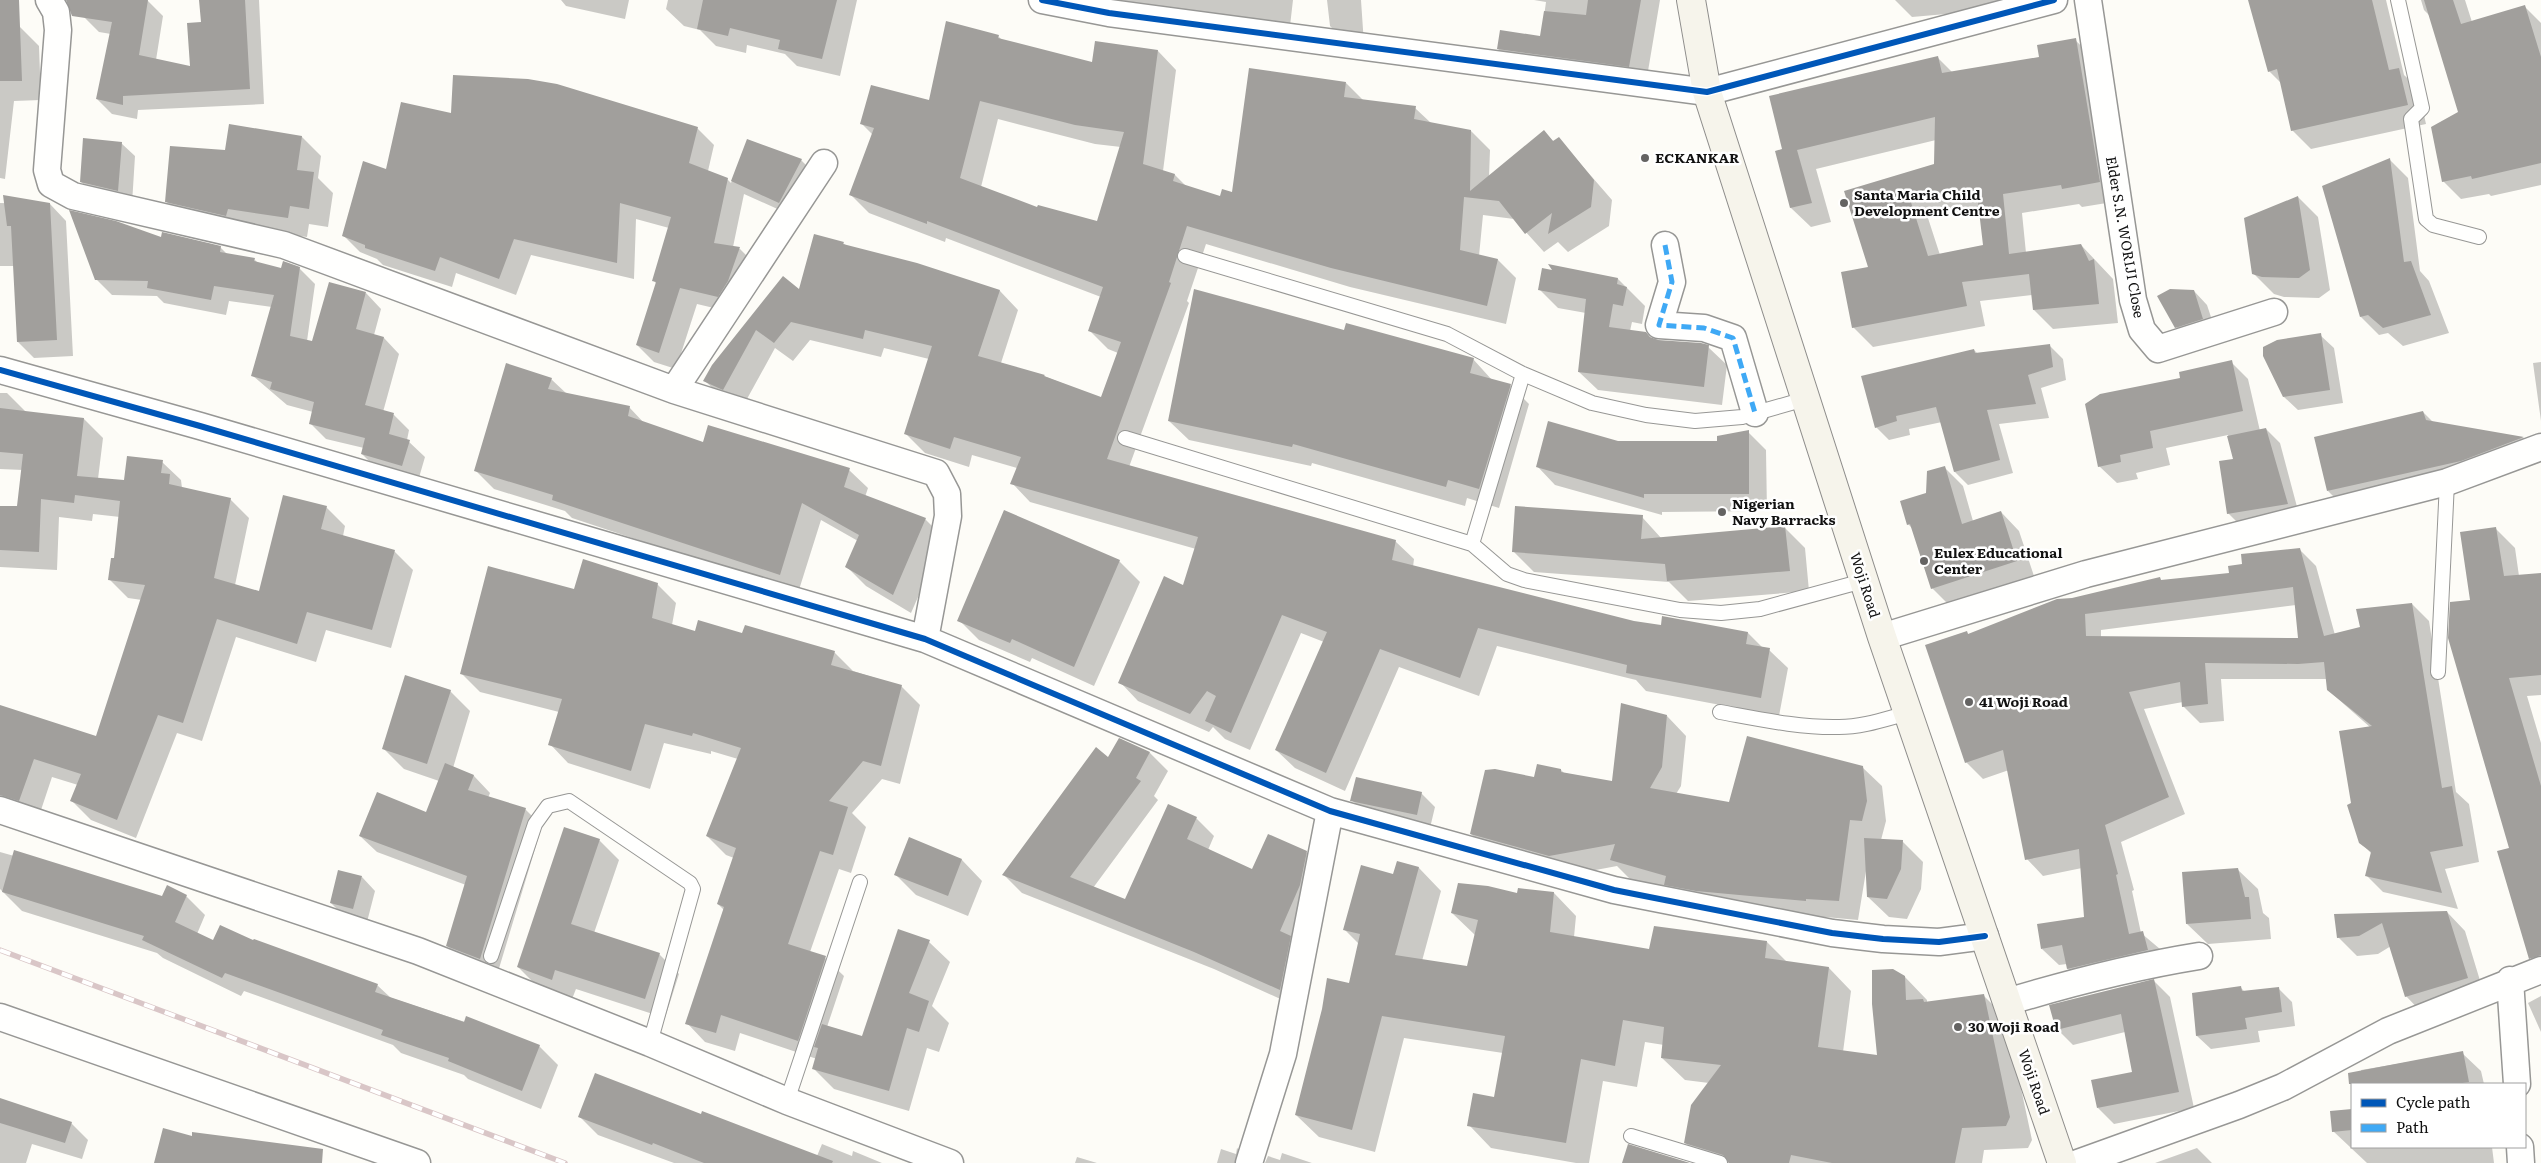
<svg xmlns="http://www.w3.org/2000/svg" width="2541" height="1163" font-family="Literata,serif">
<rect width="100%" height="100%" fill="#fdfcf7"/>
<path fill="#0003" fill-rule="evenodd" d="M86,0L148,1L163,16L156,60L191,68L203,23L200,0H259L264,104L138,110L137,119L112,114L97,99L111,34L99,32L84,17Z
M561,0H629L625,19L566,6Z
M668,0H857L840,76L797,66L785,54L747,45L746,53L716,46L700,30L684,26L666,9Z
M1060,0H1293L1290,26Z
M1327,0H1361L1364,44H1348L1330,26Z
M1534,0H1660L1646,83L1515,65L1498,49L1541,38L1546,2Z
M1895,0H2001L2007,18L1969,12L1912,17Z
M2255,0H2386L2404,75L2418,88L2426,124L2311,149L2292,130L2282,84L2269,71Z
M2421,0H2465L2472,22L2525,7L2541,23V185L2491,196L2489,194L2461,199L2443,181L2460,113L2430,16L2424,10Z
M0,27H20L39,46L41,100L14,101L5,179L0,178Z
M998,36L1003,41L1093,64L1158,51L1176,70L1163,171L1175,175L1186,186L1220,198L1234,194L1346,83L1364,101L1415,108L1431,123L1471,131L1490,150L1489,177L1544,132L1554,142L1559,139L1612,200L1609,226L1568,252L1558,242L1544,252L1514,219L1483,215L1479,256L1498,260L1516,278L1506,324L1350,287L1206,244L1187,301L1189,303L1129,467L1395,541L1414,559L1413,567L1634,622L1662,627L1748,633L1763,648L1769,650L1788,668L1779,716L1646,691L1636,680L1497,646L1479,696L1399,667L1345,791L1295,768L1276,750L1324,642L1301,633L1250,750L1225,739L1213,727L1209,732L1138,701L1120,682L1184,587L1196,549L1030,502L1012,483L1017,468L972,455L969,467L925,453L906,434L929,359L884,348L881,357L810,340L793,361L775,348L742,408L724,399L705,381L713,366L800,291L843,243L847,246L917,264L1000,291L1018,310L1001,363L1044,376L1101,399L1118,353L1108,349L1089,330L1101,297L946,238L945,242L869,213L851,195L873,135L862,124L930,102ZM998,119L1095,144L1121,147L1098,222L1038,209L981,187Z
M2075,40L2095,59L2119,201L2082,207L2079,204L2022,213L2026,253L2081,245L2113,279L2118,323L2053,329L2034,310L2032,295L1980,301L1985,326L1873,347L1853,327L1870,268L1846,192L1936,165V140L1816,169L1831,222L1811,227L1791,208L1776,152L1784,150L1937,57L1953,73L2040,58ZM1984,192V195L1911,197L1916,194ZM1981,213L1985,246L1940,255L1927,215Z
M452,114L697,128L714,145L708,171L727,179L731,183L748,140L801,160L814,173L793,216L744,194L733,247L740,249L756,265L735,313L697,304L676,369L654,362L637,345L657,284L654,281L669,228L636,219L634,279L531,255L516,295L456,273L452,287L383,265L377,259L360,252L343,235L387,171Z
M302,137L321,156L318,178L333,193L328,227L309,224L307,237L185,221L166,201L226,151Z
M121,143L135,156L132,204L95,195L81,182Z
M2390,160L2408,178L2420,271L2429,281L2449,333L2403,346L2388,333L2379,335L2361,317Z
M2298,197L2318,217L2330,290L2319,298L2284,297L2274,294L2253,273Z
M0,203L50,204L66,221L73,356L34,358L18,342L14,266H0Z
M162,239L220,247L228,255L254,259L259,264L282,270L299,268L315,284L307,341L312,342L366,293L381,309L374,335L384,338L399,354L383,412L394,415L409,430L407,440L425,457L418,481L378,470L362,454L364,448L326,439L310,423L313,412L287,405L252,375L272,307L229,301L226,315L164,303L157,296L112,295L96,279Z
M1618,279L1645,306L1642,324L1632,322L1630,331L1658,341L1708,347L1727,365L1722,405L1598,390L1579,372L1586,313L1558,308L1539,289Z
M2194,291L2207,305L2216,332L2190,341L2176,327Z
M1345,332L1473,359L1492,380L1510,385L1529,404L1499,508L1467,498L1465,506L1312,463L1311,466L1189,440L1169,421Z
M2320,335L2334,348L2343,403L2298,410L2284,397Z
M2049,345L2063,359L2066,380L2041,388L2049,418L1999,424L2013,473L1968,485L1955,472L1942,422L1909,429L1910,435L1889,440L1876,427L1974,350L1978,354Z
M2231,362L2248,379L2260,431L2266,429L2280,443L2300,518L2242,527L2228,513L2234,461L2228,435L2166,448L2170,465L2136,473L2138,479L2117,483L2099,466L2182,379Z
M2541,362V421L2533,363Z
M551,379L567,394L629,407L645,424L704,443L849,470L868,488L865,497L925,519L944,538L911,613L866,586L847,567L858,541L821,520L798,593L572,518L565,511L494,489L475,470Z
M0,393H7L26,412L84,419L103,438L98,479L125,481L162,462L181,480L182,488L230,499L249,518L235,585L260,593L326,507L345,526L343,536L394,551L413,570L391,648L326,630L316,662L236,637L202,741L177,733L136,838L91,820L72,801L78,785L52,777L38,819L0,806V707L96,738L142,600L128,598L109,579L115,560L120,517L93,514L92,521L59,517L57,570L0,567V507L18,508L23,470L0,469Z
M2423,412L2434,423L2524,438L2541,456L2346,509L2328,491Z
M1748,432L1766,450L1767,511L1662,512V515L1555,485L1537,466L1618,443L1718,442Z
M1944,467L1963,486L1973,521L2001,512L2019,531L2035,579L1951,607L1932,588L1913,529L1908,524Z
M1005,512L1119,561L1140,582L1094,686L1032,658L1030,662L979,640L959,620Z
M1642,517L1662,539L1785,528L1805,548L1809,591L1688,601L1669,582L1534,572L1514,552Z
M2496,529L2515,548L2519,576L2541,574V695L2527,696L2541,743V968L2529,956L2471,601Z
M2299,549L2316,566L2335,635L2362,628L2412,604L2429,621L2456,792L2469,804L2479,862L2445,869L2458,909L2383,892L2366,875L2372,854L2360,842L2353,804L2371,728L2328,690L2327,679H2221L2224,721L2200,723L2183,706V702L2144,709L2185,814L2121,842L2134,890L2132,891L2141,933L2160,949L2164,967L2085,985L2068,969L2067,964L2059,965L2042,949L2085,918L2082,868L2043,876L2027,859L2009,770L1983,779L1966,762V632L1969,635L2072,599L2160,579L2162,581L2231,575L2243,565ZM2296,605L2300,639L2101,637V630Z
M657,584L676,603L672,625L696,633L743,635L834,652L853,671L901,686L920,705L900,784L882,779L852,813L866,827L851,873L839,869L810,952L825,958L844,976L827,1027L863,1037L899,931L929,942L950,962L932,1006L949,1023L939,1052L927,1048L909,1111L834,1089L814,1069L817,1059L740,1033L735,1051L705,1042L687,1023L724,910L718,904L734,858L726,855L707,836L738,759L711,751V754L664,743L650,789L568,763L550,744L559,712L480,692L461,673L575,590Z
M450,691L470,711L453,768L474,776L490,793L488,798L525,809L542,826L497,975L464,962L447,946L466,885L377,852L360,836L427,813L439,781L404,769L384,749Z
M1667,716L1686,736L1681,786L1676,794L1730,804L1862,767L1882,786L1886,821L1881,840L1902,841L1923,862L1921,889L1907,919L1889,917L1868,897L1867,865L1858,920L1825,917V919L1672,890L1630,879L1617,866L1569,875L1490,853L1471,834L1535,779L1561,770L1564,773L1613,783Z
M1120,739L1150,753L1168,771L1154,796L1158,800L1093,888L1126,901L1196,818L1214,836L1208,850L1253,871L1306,852L1324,870L1298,1007L1214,969L1022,893L1004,875L1109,758Z
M1421,793L1435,807L1430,828L1365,814L1352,800Z
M910,839L962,860L982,881L968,916L916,895L896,875Z
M599,840L619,860L594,933L659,954L679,974L665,1018L576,989L572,999L538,987L518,967Z
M0,852L163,898L186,896L205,915L197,934L213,941L254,942L377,985L391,998L539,1046L558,1065L541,1109L468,1079L464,1075L401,1053L393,1045L244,991L241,996L163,958L157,953L22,911L0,889Z
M1397,862L1419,868L1441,891L1422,961L1468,968L1475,935L1452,913L1518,894L1554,893L1576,916L1574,937L1650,951L1767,942L1787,962L1829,968L1851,991L1843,1052L1879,1056L1905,977L1927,1000V1003L1984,996L2006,1018L2032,1140L2028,1148L1984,1150L1982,1163H1706L1685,1143L1709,1083L1685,1080L1662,1058L1664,1045L1645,1042L1637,1087L1603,1081L1589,1163H1576L1491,1148L1469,1125L1495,1098L1503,1053L1404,1038L1375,1152L1319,1137L1296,1115L1350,985L1359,944L1344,929L1394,876Z
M2237,869L2258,889L2263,913L2269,918L2271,939L2208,944L2187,924Z
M362,877L375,891L367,922L344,916L331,903Z
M2447,912L2465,931L2485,997L2424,1015L2406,996L2391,946L2378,954L2357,956L2338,937L2336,915Z
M2154,981L2170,997L2194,1108L2114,1124L2098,1108L2133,1073L2125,1032L2073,1045L2057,1029Z
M2240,987L2245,992L2278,988L2292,1002L2295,1026L2258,1031L2260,1042L2211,1049L2197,1036L2194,994Z
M2541,996V1032L2528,1003Z
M2462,1053L2481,1071L2484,1084H2363L2361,1070Z
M0,1099L71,1123L88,1140L82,1159L32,1144L26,1163H0Z
M2352,1110V1147H2492L2494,1163H2367L2333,1131L2331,1112Z
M702,1115L817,1156L822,1144L852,1156L853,1151L882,1163H674L598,1135L580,1117Z
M1237,1148L1253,1163H1217L1221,1149L1236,1154Z
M2197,1148L2212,1163H2155Z
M1282,1153L1312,1163H1265L1268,1156L1280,1160Z
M1077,1157L1097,1163H1075Z"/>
<path fill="#a19f9c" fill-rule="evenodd" d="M0,0H19L22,81H0Z
M66,0H148L139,55L190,66L187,23L201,22L199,0H245L250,89L123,96V105L96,99L112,22L72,16Z
M703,0H837L822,59L778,49L780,40L730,28L728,36L697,29Z
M1588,0H1641L1629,67L1497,49L1500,30L1540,36L1544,11L1586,15Z
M2248,0H2372L2389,70L2399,68L2408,105L2291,131L2277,69L2268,72Z
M2424,0H2453L2461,24L2525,5L2541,57V163L2472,179L2471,176L2442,182L2431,127L2458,112Z
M946,21L999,35L998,38L1092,62L1095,41L1158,50L1143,164L1175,174L1173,181L1220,196L1222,189L1232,192L1249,68L1346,82L1344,97L1416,106L1414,119L1471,130L1470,191L1544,130L1553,141L1559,137L1594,180L1591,207L1548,234L1552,213L1525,234L1499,201L1464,197L1460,250L1498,259L1487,306L1331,268L1187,226L1169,282L1171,283L1107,459L1396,540L1392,560L1634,621L1661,625L1662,616L1748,632L1746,644L1770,648L1761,698L1626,673L1627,665L1478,628L1460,678L1380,649L1326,773L1275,750L1327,632L1282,615L1231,733L1205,721L1216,696L1207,691L1190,714L1118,683L1164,576L1183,585L1198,537L1010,484L1021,457L954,437L950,449L904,434L932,346L865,330L863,339L791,322L774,343L756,330L723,390L703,381L712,365L783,276L799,289L814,234L844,242L843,244L917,263L1000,290L978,356L1045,375L1044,376L1101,397L1121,342L1088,331L1103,287L927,221V224L849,195L874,128L860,124L871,85L929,100ZM980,101L1075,125L1124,132L1097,221L1038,205L1037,207L960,178Z
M2076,38L2100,182L2062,189L2061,185L2003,194L2009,254L2081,244L2089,261L2094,259L2099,304L2033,310L2029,274L1962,282L1967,306L1852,328L1841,272L1868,267L1844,191L1934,164L1935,117L1797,150L1812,203L1790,208L1775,151L1782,149L1769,96L1938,56L1942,73L2039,57L2037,45ZM1977,194L1983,245L1928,256L1909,196Z
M453,75L528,79L557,84L698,127L689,163L728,178L714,243L740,247L728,281L718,297L680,288L659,353L636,345L656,282L652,281L671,217L620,203L617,263L514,239L499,279L440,257L435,271L365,248V245L342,236L363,161L386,169L401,102L451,113Z
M229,124L302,136L297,170L314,172L309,209L290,206L288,218L228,209L226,216L165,202L170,146L225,150Z
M83,138L122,142L118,191L80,182Z
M747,139L802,159L779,203L731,181Z
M2390,158L2404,262L2411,261L2431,315L2383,328L2368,315L2360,317L2322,186Z
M3,195L50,203L57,340L17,342L11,226H7Z
M2298,196L2310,270L2299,278L2262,277L2252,274L2244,218Z
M69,210L116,221L161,237L162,232L221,246L220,252L255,258L254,261L281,268L283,261L300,267L290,336L312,341L329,282L366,292L356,329L384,337L365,405L394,413L389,434L410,440L402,466L361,454L365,438L309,424L314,402L270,389L272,382L251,376L274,295L214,286L211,300L147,288L148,281L95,280Z
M1548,264L1618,278L1617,284L1627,287L1623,306L1613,304L1609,327L1646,332L1650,337L1658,340L1701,343L1709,345L1704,387L1578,372L1586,299L1538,290L1542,268L1552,270Z
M1194,289L1344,330L1346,323L1474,358L1470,373L1511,384L1479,489L1448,480L1446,487L1293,444L1292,447L1168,421Z
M2170,289L2194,290L2203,319L2175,328L2157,296Z
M2321,333L2330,390L2283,397L2263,356V347L2277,340Z
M2050,344L2053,367L2028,375L2036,404L1987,410L2000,460L1954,472L1936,407L1896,416L1897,421L1875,428L1861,376L1974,349L1975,353Z
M2232,360L2243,411L2150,431L2153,448L2120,455L2121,462L2098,467L2085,404L2100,394L2180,378L2179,372Z
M506,363L552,378L548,389L630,406L628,416L703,442L708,425L850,468L844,487L926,518L893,595L845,567L859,535L802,503L780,575L552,500L553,495L474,471Z
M0,408L84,418L77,476L124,480L127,456L163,460L161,473L170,474L169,484L231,498L214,578L259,591L283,495L327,506L321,529L395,550L372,630L307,612L297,644L217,619L183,723L158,715L117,820L70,801L81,774L34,759L19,801L0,795V705L96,736L145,585L108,580L111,558H114L120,501L75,495L74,503L41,499L39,552L0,550V506H17L23,454L0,452Z
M2423,411L2426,420L2524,437L2461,461L2327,491L2314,437Z
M1548,421L1618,441H1717V436L1749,430V494H1644V498L1536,467Z
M2266,428L2288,504L2227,514L2219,461L2233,459L2227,436Z
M1945,466L1962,524L2001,511L2017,561L1931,589L1910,524L1907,525L1900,501L1926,493L1927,471Z
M1515,506L1643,515L1641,539L1785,526L1790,571L1667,581L1665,564L1512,552Z
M1004,510L1120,560L1074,667L1012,639L1010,643L957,621Z
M2496,527L2504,576L2541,573V675L2509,678L2541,786V955L2529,959L2497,851L2509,848L2448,638L2450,602L2470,600L2460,532Z
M2300,548L2324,636L2360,627L2356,609L2412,603L2442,788L2452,786L2463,846L2430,852L2442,893L2365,876L2371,852L2359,843L2347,805L2351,803L2339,731L2372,726L2327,690L2324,662L2298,664L2205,663L2208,704L2182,707L2180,682L2129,692L2169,797L2105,825L2118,874L2116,875L2129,934L2143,931L2148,950L2067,969L2062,945L2041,949L2037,924L2084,917L2079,849L2025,860L2003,750L1965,763L1925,645L1967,631L1968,634L2057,599L2072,598L2160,577L2161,580L2229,573L2228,566L2242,564L2241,554ZM2293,587L2298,638L2086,636L2085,614Z
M583,559L658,583L652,618L695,631L698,620L742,633L745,625L835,651L831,665L902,685L881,766L863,761L829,801L848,807L833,855L820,851L788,944L826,956L798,1041L721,1015L716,1033L685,1024L724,907L717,904L736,848L706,836L741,748L693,733L692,736L645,724L631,771L548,745L562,699L460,674L488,566L574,589Z
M405,675L451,690L427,764L382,749Z
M1621,703L1667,715L1662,767L1650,788L1729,802L1747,736L1863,766L1867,801L1862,821L1850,820L1839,901L1806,899V901L1696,891L1664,885L1666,876L1610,860L1615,844L1549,856L1470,834L1485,770L1495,769L1534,777L1537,764L1561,769V772L1612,781Z
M1119,738L1150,752L1136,778L1141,781L1070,877L1125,899L1168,804L1197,817L1187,839L1252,869L1268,834L1307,851L1300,885L1280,931L1291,936L1280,990L1194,952L1002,875L1096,747L1108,757Z
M445,763L474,775L468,790L526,808L480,959L446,946L467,876L359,836L377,792L426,812Z
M1356,777L1422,792L1417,815L1350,801Z
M564,827L600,839L571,924L660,953L645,999L555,970L552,980L517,967Z
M909,837L962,859L948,896L894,875Z
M1864,838L1903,840L1901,869L1887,899L1867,897Z
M14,850L162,896L167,885L187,895L175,922L213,940L220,925L253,940L254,939L378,984L375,992L464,1022L466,1016L540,1045L522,1091L448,1061L449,1058L381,1035L383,1030L225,973L222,978L142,940L144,936L2,892Z
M1397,861L1419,867L1395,955L1467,966L1478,920L1451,913L1458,883L1488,886L1517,893L1518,888L1554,892L1550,932L1649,949L1654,926L1767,941L1765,958L1829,967L1818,1047L1877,1055L1872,1004V970L1893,969L1905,976L1906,1000L1923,999L1924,1002L1984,994L2010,1117L2006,1126L1962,1128L1955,1163H1832L1791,1155L1789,1163H1729L1723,1155L1684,1143L1691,1105L1721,1065L1661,1058L1664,1027L1623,1020L1615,1066L1581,1059L1566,1143L1467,1126L1473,1093L1494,1097L1505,1036L1382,1016L1352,1130L1295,1115L1322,1009L1327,978L1349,983L1360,934L1343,930L1361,865L1393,874Z
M2238,868L2245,897H2249L2251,919L2186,924L2182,872Z
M338,870L362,876L353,909L330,903Z
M2447,911L2468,978L2405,997L2382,923L2359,936L2337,938L2334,914Z
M898,929L930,940L909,993L929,1001L919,1032L907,1028L889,1091L812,1069L818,1048L814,1047L822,1024L862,1036Z
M2154,979L2179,1092L2097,1108L2091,1080L2132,1072L2121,1014L2056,1030L2049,1005Z
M2241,986L2242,991L2279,987L2282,1012L2245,1018L2247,1029L2196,1036L2192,993Z
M2463,1051L2469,1082L2456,1084H2349L2348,1073Z
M595,1073L701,1114L702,1111L833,1161L832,1163H704L653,1143L652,1145L578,1117Z
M0,1098L72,1122L65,1143L0,1123Z
M2352,1109V1130L2332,1132L2330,1111Z
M163,1128L192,1136V1132L323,1149L322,1163H154Z
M1628,1144L1690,1163H1622Z"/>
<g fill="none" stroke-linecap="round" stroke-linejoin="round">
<g stroke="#979795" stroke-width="16">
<path id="service" d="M2398,0L2422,108L2411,119L2426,219L2433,225L2479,237
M1185,256L1447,334L1523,374L1592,403L1646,415L1695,421L1742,417L1805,399
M1125,438L1472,544L1507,574L1524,580L1680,610L1721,613L1760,609L1863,581
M1472,544L1523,374
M2438,672L2447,482
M1720,712C1759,719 1800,728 1839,727C1863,727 1885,719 1908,713
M491,956L535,824L548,806L569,801L690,883L693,889L650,1043
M787,1101L860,882
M1631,1136L1720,1163"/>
</g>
<g stroke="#979795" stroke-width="29">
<path id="minor" d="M49,0L56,12L58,30L47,170L51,184L73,196L284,245L674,390L936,473L947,494L948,516L925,639
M1042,0L1109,13L1707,92L2054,0
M2088,0L2133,300L2142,330L2158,349L2274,312
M1665,245L1672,282L1659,325L1704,328L1733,338L1755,413
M0,370L200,426L925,639L1330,811L1614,890L1832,933L1883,939L1939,942L1985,936
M674,390L824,163
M1882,637L2086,574L2447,482L2541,447
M0,810L418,951L650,1043L787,1101L950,1163
M2510,980L2517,1084
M2007,1002C2073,982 2131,967 2199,956
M0,1017L417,1163
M2520,1147L2521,1163
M1249,1163L1283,1054L1330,811
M2078,1163L2239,1105L2283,1087L2388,1031L2541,970"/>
</g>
<g stroke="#8e8d8b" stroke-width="30">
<path id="secondary" d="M1691,0L1707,92L1882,637L2062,1163"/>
</g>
<use href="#service" stroke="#fffffe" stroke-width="14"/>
<use href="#minor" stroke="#fffffe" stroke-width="26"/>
<use href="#secondary" stroke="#f6f4eb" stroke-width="28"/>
<g stroke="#d9c6c7" stroke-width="5.5">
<path id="rail" d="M0,950L565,1163"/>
</g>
<use href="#rail" stroke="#fff" stroke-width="4" stroke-dasharray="11" stroke-linecap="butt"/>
<path stroke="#3fa9f5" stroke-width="5" stroke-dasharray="10 5" stroke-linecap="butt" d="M1665,245L1672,282L1659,325L1704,328L1733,338L1755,413"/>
<g stroke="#fff" stroke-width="9">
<path id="cycleway" d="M1042,0L1109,13L1707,92L2054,0
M0,370L200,426L925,639L1330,811L1614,890L1832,933L1883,939L1939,942L1985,936"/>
</g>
<use href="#cycleway" stroke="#0057b8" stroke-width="6"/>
</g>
<g fill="#646362" stroke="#fff" stroke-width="2">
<circle cx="1645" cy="158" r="5"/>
<circle cx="1844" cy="203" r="5"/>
<circle cx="1722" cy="512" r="5"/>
<circle cx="1924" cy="561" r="5"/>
<circle cx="1969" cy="702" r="5"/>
<circle cx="1958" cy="1027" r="5"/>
</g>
<g text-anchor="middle" stroke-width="5" stroke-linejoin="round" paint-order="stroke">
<g font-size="14" font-weight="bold" fill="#111" stroke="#fff" text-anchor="start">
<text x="1655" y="163">ECKANKAR</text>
<text x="1854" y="200">Santa Maria Child<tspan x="1854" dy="16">Development Centre</tspan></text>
<text x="1732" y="509">Nigerian<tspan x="1732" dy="16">Navy Barracks</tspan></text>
<text x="1934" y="558">Eulex Educational<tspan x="1934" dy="16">Center</tspan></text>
<text x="1979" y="707">41 Woji Road</text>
<text x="1968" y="1032">30 Woji Road</text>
</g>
<g font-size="14" fill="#111" stroke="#fff">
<text transform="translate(2125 237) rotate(80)" y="5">Elder S.N. WORIJI Close</text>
<text transform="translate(1865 585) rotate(72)" y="5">Woji Road</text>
<text transform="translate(2034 1082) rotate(71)" y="5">Woji Road</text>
</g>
</g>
<rect x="2351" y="1083" width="175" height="65" fill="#ffffff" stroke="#a0a0a0"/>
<rect x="2361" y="1099" width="25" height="8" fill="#0057b8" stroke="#a0a0a0"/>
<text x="2396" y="1108" font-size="15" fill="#111111">Cycle path</text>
<rect x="2361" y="1124" width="25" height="8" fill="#3fa9f5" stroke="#a0a0a0"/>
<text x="2396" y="1133" font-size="15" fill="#111111">Path</text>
</svg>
